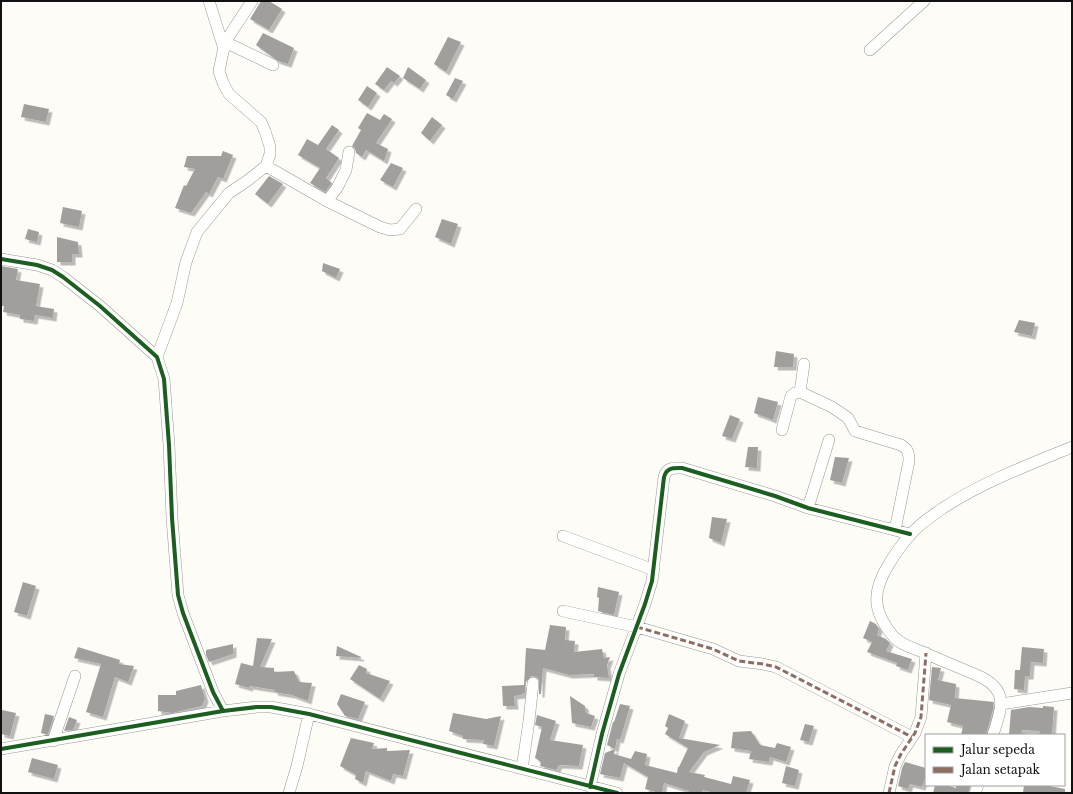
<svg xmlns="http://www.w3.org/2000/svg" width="1073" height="794" font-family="'Libre Baskerville',serif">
<defs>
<filter id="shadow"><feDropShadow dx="3.5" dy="3.5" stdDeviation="0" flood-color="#0004"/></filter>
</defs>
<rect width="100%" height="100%" fill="#fdfcf7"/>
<path fill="#a19f9c" filter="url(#shadow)" d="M261,1H269L282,9L269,30L250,19Z
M263,33L294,48L288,64L278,61L256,45Z
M448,37L461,42L446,72L434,64Z
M387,67L400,76L394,83L391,81L384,90L375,84Z
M408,67L426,80L420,89L403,78Z
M455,78L463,81L453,99L446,95Z
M367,86L377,93L368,107L358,100Z
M24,104L49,109L46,122L21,117Z
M367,113L380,120L384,114L392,119L376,143L388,149L384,161L366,150L362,157L356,153L355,149L352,146L361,130L358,128Z
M432,117L442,125L430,141L421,133Z
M332,125L339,130L326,149L339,158L326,178L332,183L325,192L310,183L320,168L298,155L307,139L318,145Z
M223,151L233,155L223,179L218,177L209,194L206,192L191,213L175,208L184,185L186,186L195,169L184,167L187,156H221Z
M391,163L403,168L393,187L380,180Z
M269,176L283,184L268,204L255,194Z
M63,207L82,211L79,227L60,223Z
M442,219L458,224L451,244L435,237Z
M28,229L39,232L37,242L25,239Z
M57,237L78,242L79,254H72V262H57Z
M323,263L340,269L336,278L322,271Z
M1,266L18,269L16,280L40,284L36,306L54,309L53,318L35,315L34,321L20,319V315L3,312L4,306H1Z
M1019,320L1035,323L1032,336L1014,332Z
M776,351L794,354L793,367H774Z
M758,397L778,402L773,420L754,413Z
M730,415L740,419L732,439L722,436Z
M748,447H758L757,468L745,467Z
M835,457L849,458L842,483L830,480Z
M712,517L727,519L721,543L709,538Z
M23,582L36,586L27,616L14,612Z
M598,587L619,592L614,615L598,611L599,598L597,597Z
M870,621L876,624L879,629L877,635L886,639L890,643L886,651L912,659L908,670L896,666L897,663L867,652L872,642L863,638Z
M550,625L566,627L565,640L575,641L574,652L602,649L604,658L610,657L607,665L609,678L594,677V674L569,675L543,668L541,694H539V680L537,677L531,676L526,682L525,693H522V695L514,696L515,706H503L502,686L524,685L526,648L545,650Z
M257,638L272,639L260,667L274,668V672L294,671L299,682L312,683L308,701L292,695L274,692L275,690L250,686L249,688L235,684L241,663L253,666Z
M233,644V654L209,662L206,655V650Z
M337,646L361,657V658L336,656Z
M78,647L120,660L119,664L134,666L128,682L115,677L103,717L86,712L101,664L74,658Z
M1022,647L1044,649L1043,663L1031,662L1030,676H1025L1024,690L1014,689L1015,670H1020Z
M359,665L367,669L366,673L390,681L380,699L350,679Z
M932,667L941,668L938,680L956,684L955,698L994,702L993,709L986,735H961L963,726L947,722L951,705L929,700Z
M201,685L205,699L202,706L172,713L158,711V695H176V691Z
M341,694L365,702L358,719L345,716L337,704Z
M570,696L585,706L586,713L595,716L591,727L572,723Z
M620,704L630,706L620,740L617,739L615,749L607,745L613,722H614Z
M1043,706L1054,707L1052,735H1040V731L1022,730L1021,735H1009L1011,710L1029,707L1043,708Z
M2,710L16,713L10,736L1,734Z
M453,713L486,719L501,716L494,746L483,744L484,740L463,739V736L449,731Z
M45,714L54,716L48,734H45L41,733Z
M669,714L685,721L679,738L720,745L704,752L689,772L705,775L704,777L731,784L733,776L750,780L746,793H715L702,790V793H689V791L664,783L662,793H659L645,789L648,777L624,763L620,778L600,774L605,753L615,749L614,754L631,759L635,751L647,754L645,765L677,773L678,767H679L688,748L665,734L668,728L665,726Z
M537,715L556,721L550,740L583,745L579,766L559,765L556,770L540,766L541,762L535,758L542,727L535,725Z
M69,717L77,720L73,730L64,731Z
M805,724L814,726L809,742L800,740Z
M751,731L760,745L775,748L777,743L791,747L786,762L770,757L769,762L749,759L751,751L731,748L733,732Z
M351,738L374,743L372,749L387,748V751L410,750L403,776L393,774L391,781L366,771L363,783L355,779L356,775L340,766Z
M32,758L58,765L54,779L28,772Z
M905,762L926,768V775L922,787L910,784L908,789L898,786L902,768Z
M786,766L799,770L795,786L782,783Z
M935,785H946L956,788V785H971L968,793H933Z
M1024,785H1044L1065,789V793H1023Z"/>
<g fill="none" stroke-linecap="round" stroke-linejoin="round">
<g stroke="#979795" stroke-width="12">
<path id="street" d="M209,1L224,49
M225,42L273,65
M870,50L924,1
M266,166L327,201L380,227L390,230L400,229L416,209
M327,201L337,188L346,170L349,152
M1,259L37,265L52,270L63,277L100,306L157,357L164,379L169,445L172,518L178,595L183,613L213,692L223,711
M157,357L177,303L186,262L197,232L229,193L247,181L266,166L270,154V147L265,131L261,122L229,94L223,83L219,71L225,42L252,1
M800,392L832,407L848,418L855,431L901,445C908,449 909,453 909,461L895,530
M782,430L791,396L795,393L800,392L804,364
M808,508L829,440
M563,536L654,570
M563,611L637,627L713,649L739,661L763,664L776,667L912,737
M1001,704L1072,693
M993,735C1000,711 1010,693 983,678C964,669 944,662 925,653C914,648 900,645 893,636C872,611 872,591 889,564C895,554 902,544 910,535C919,524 932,516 943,508C983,482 1028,465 1072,447
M53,741L75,676
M1,749L223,711L257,707H271L309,714L617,793
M522,769L529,721L533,683
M590,787L602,734L619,674L645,604L652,581L664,477C667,467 673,468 682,468L775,496L808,508L910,534
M289,793L297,766L309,714
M889,793L895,766L901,754L915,733L921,717L926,653
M975,793L978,785"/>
</g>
<use href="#street" stroke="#fffffe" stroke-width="11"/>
<path stroke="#8d6e63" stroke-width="3" stroke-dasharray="6 3" stroke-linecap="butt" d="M637,627L713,649L739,661L763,664L776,667L912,737
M889,793L895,766L901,754L915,733L921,717L926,653"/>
<g stroke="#fff" stroke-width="6">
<path id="cycleway" d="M1,259L37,265L52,270L63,277L100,306L157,357L164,379L169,445L172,518L178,595L183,613L213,692L223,711
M1,749L223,711L257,707H271L309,714L617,793
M590,787L602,734L619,674L645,604L652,581L664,477C667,467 673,468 682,468L775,496L808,508L910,534"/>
</g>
<use href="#cycleway" stroke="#1b5e20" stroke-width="4"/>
</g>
<rect width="1073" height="794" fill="none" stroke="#111111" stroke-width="4"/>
<rect x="925" y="734" width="140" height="52" fill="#ffffff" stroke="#a0a0a0"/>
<rect x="933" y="747" width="20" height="6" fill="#1b5e20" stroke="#a0a0a0"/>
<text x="961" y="754" font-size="12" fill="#111111">Jalur sepeda</text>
<rect x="933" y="767" width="20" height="6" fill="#8d6e63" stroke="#a0a0a0"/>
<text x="961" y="774" font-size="12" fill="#111111">Jalan setapak</text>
</svg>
